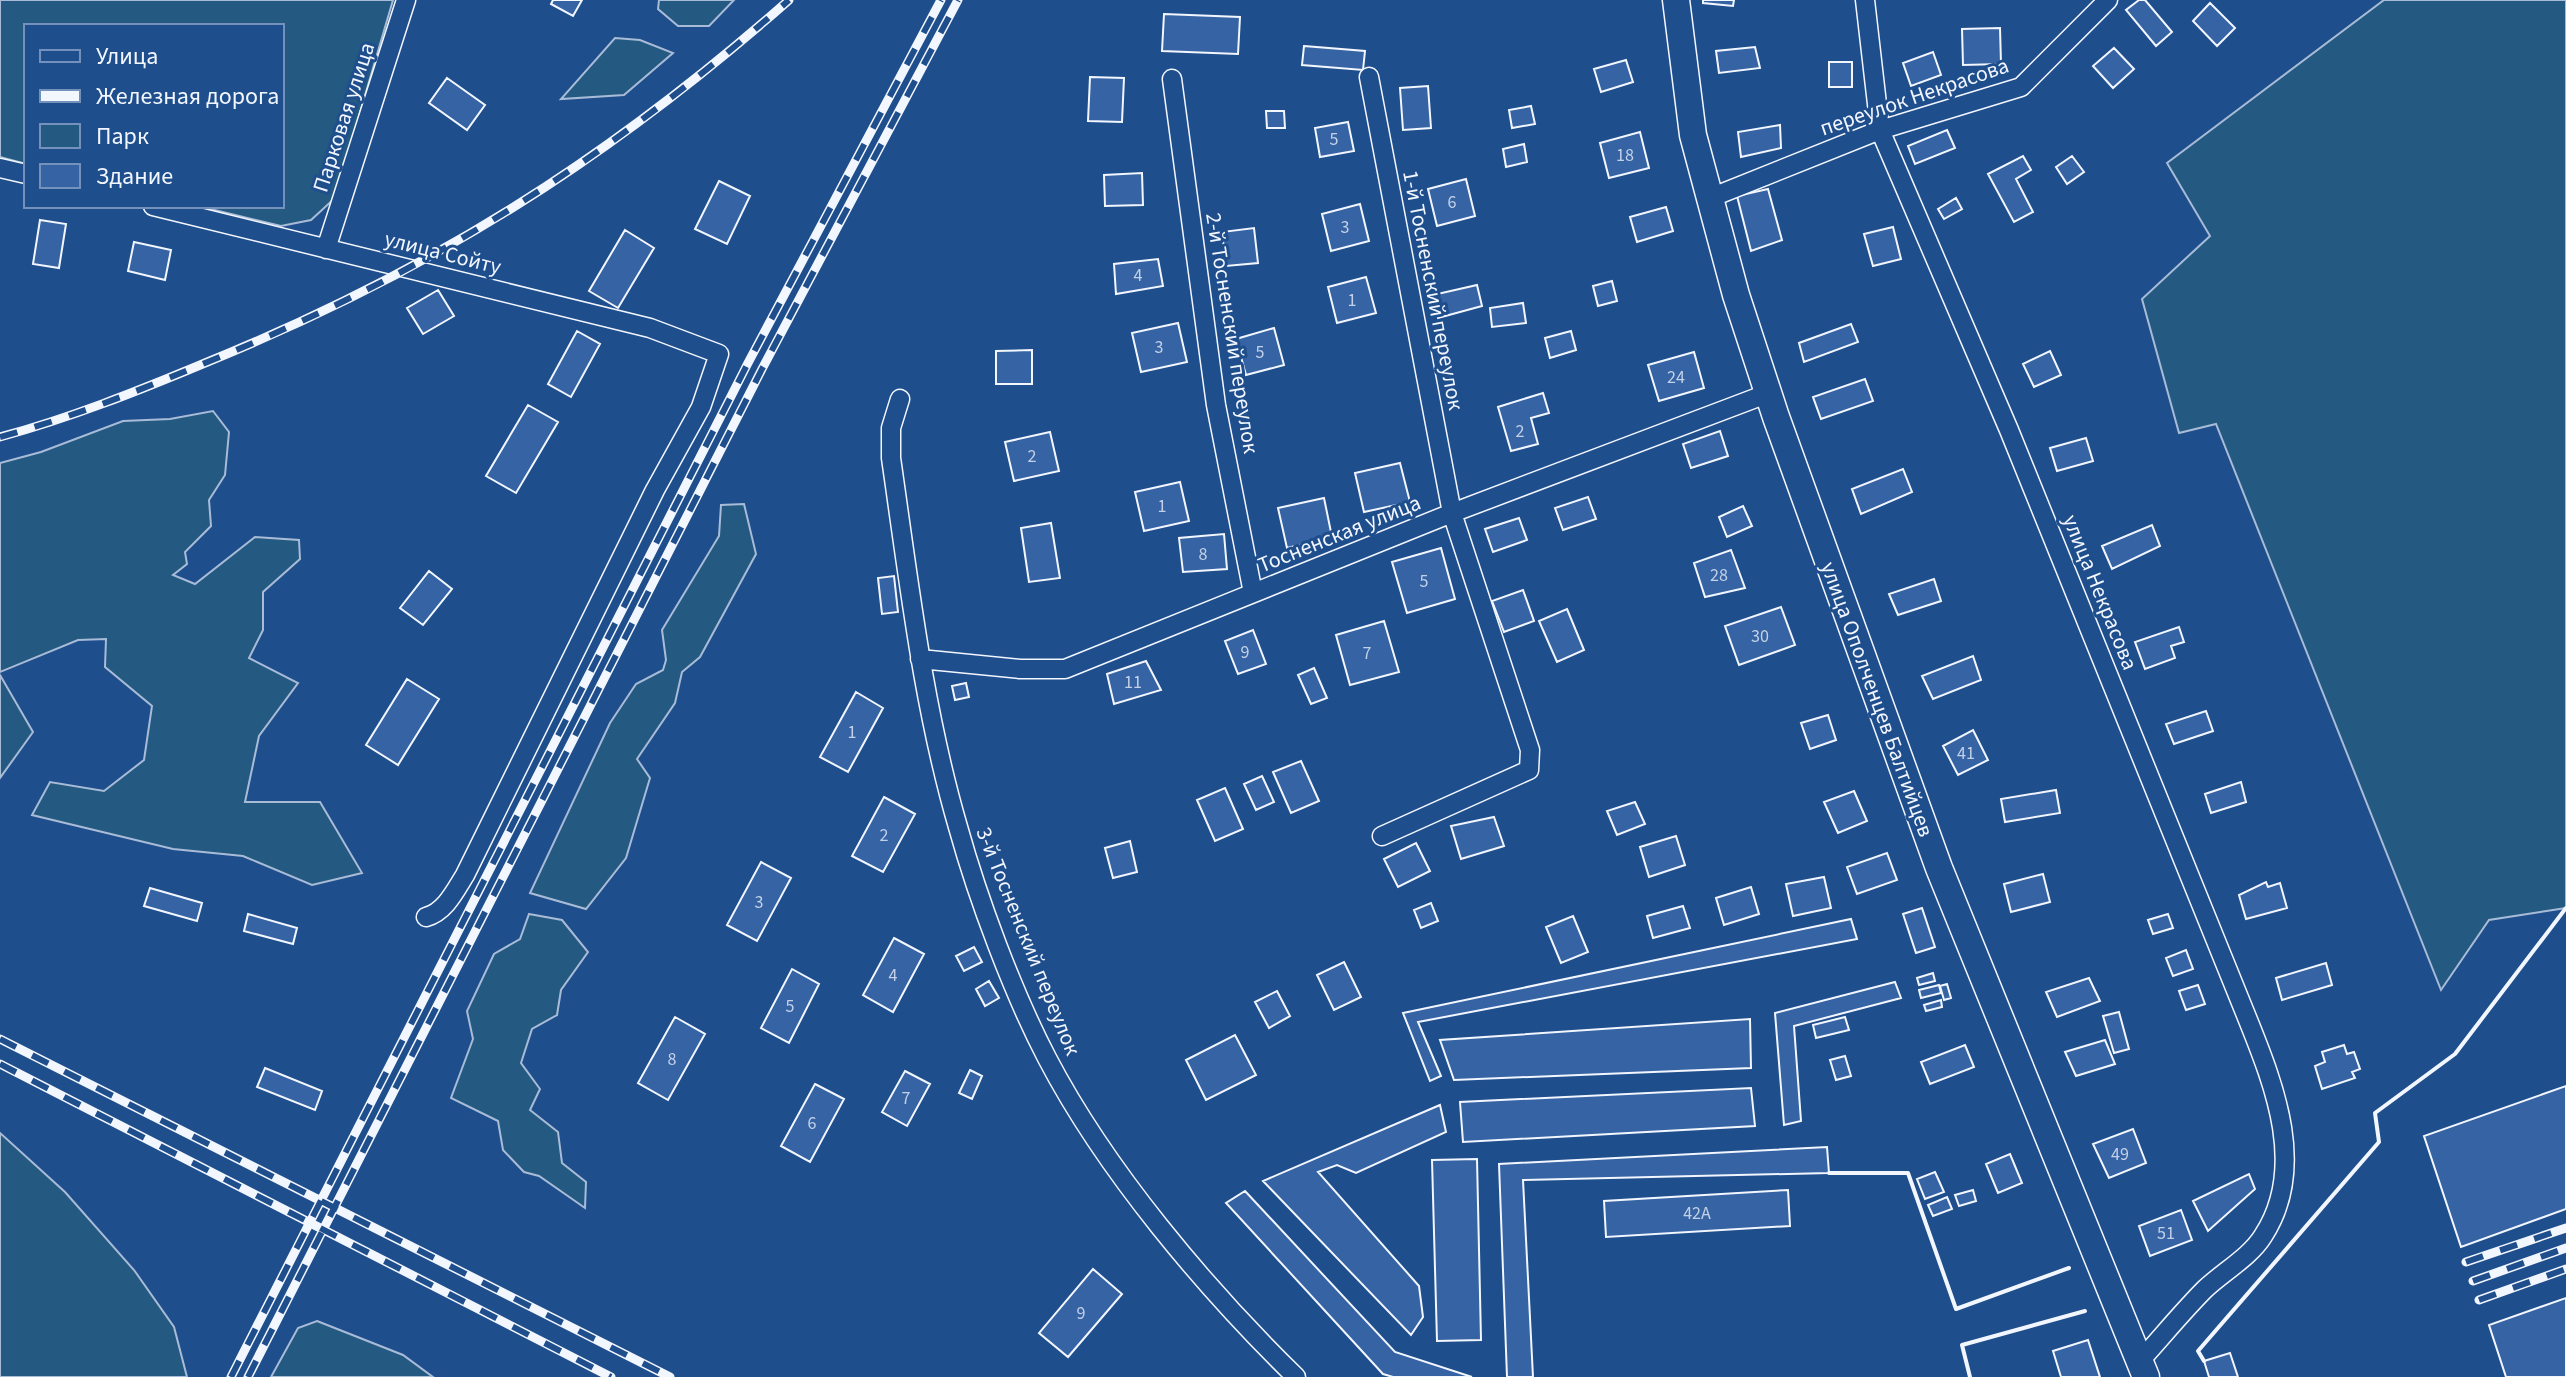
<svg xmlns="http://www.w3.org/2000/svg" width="2566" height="1377" font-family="'Source Sans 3',sans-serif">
<rect width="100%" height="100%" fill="#1f4e8c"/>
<path fill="#245a82" stroke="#a8bbd7" stroke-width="2" d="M0,0H393L335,198L311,220L281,226L198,206H282V26H26V164L0,157Z
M659,0H734L709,26H678L658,9Z
M2384,0H2566V908L2489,920L2441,990L2216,424L2179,433L2142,299L2210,236L2167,163Z
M615,38L640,40L673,53L624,95L561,99Z
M213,411L229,432L225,475L209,500L211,526L185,552L187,564L173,575L195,584L255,537L299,540L300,559L263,592V630L249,658L298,683L259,736L245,802H320L362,873L312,885L243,856L173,849L32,815L50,782L104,791L144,760L152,706L105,667L106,639L78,640L0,672V463L41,452L123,421L170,419Z
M744,504L756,554L700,657L682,672L675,703L637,759L650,778L626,858L586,909L530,893L610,723L636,684L663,670L666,660L662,630L719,536L721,505Z
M0,675L33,732L0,778Z
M529,914L562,920L588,952L561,990L557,1015L532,1029L521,1063L540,1089L530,1110L558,1132L562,1163L586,1182L585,1208L539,1176L524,1172L503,1150L498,1121L451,1098L473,1039L467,1011L494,954L520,939Z
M0,1133L65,1192L134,1270L174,1327L187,1377H0Z
M317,1321L403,1355L433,1377H271L298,1328Z"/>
<path fill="#3563a3" stroke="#f2f6ff" stroke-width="2" d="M553,0H582L573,16L551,4Z
M1703,0H1734L1733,6L1703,3Z
M2139,0H2145L2172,32L2156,46L2126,10Z
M2210,3L2235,28L2217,46L2193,21Z
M1164,14L1240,17L1238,54L1162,51Z
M2000,28L2001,64L1963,65L1962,29Z
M1304,46L1365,51L1363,70L1302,65Z
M1755,47L1760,68L1719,73L1716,51Z
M2114,48L2134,69L2113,88L2093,66Z
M1933,52L1941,75L1911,86L1903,63Z
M1626,60L1633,82L1601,92L1594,69Z
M1829,62H1852V87H1829Z
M1090,77L1124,78L1122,122L1088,121Z
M447,78L485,105L467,130L429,103Z
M1428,86L1431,128L1403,130L1400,88Z
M1531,106L1535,124L1512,128L1509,110Z
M1266,111H1284L1285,128H1267Z
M1348,122L1354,151L1320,157L1315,128Z
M1780,125L1781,148L1741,157L1738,132Z
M1947,130L1955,148L1915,164L1908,146Z
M1640,132L1649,168L1609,178L1600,143Z
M1524,144L1527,162L1506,167L1503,149Z
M2023,156L2031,170L2016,179L2033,212L2014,222L1988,174Z
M2072,156L2084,172L2067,184L2056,167Z
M1142,173L1143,205L1105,206L1104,175Z
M1466,179L1475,216L1437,226L1428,189Z
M719,181L750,196L727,244L695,229Z
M1768,189L1782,240L1751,251L1737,196Z
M1956,198L1962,209L1944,219L1938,209Z
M1360,204L1369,241L1331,251L1322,214Z
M1666,207L1673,231L1637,242L1630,217Z
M40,220L66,224L59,268L33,264Z
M1893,227L1901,259L1873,266L1864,234Z
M1254,228L1258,263L1226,266L1222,232Z
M625,230L654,248L618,308L589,291Z
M134,242L171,250L165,280L128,271Z
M1158,259L1163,286L1116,294L1114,264Z
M1366,277L1376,313L1337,323L1328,287Z
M1612,281L1617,301L1598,306L1593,286Z
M1477,285L1482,306L1438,318L1433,295Z
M438,290L454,316L423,334L407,308Z
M1523,303L1526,323L1492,327L1490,308Z
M1178,323L1187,362L1141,372L1132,333Z
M1851,324L1858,342L1804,362L1799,343Z
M1274,328L1284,365L1246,375L1236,339Z
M577,331L600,344L571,397L548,384Z
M1571,331L1576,350L1550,358L1545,338Z
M1032,350V384H996V351Z
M2050,351L2061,375L2034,387L2023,364Z
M1694,352L1704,388L1659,401L1648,365Z
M1865,379L1873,401L1821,419L1813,397Z
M1543,393L1549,413L1531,418L1538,444L1511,451L1498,407Z
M528,405L558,422L516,493L486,476Z
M1720,431L1728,456L1691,468L1683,444Z
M1050,432L1059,471L1014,481L1005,442Z
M2086,438L2093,461L2057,471L2050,448Z
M1400,463L1410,502L1364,512L1355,473Z
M1903,469L1912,492L1861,514L1852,489Z
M1180,482L1189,521L1144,531L1135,492Z
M1588,497L1596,519L1563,530L1555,508Z
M1324,498L1332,537L1287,548L1278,508Z
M1743,506L1752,526L1727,537L1719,517Z
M1519,518L1527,540L1493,552L1485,529Z
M1051,523L1060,578L1029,582L1021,528Z
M2152,525L2160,546L2112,569L2102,546Z
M1224,534L1227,569L1183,572L1179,538Z
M1441,548L1455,599L1407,613L1392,562Z
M1731,550L1745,588L1705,597L1694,563Z
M429,571L452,589L423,625L400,608Z
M894,576L898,612L882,614L878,578Z
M1934,579L1941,601L1898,615L1889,594Z
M1523,590L1534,621L1504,632L1492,601Z
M1781,607L1795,645L1739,665L1725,626Z
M1567,609L1584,650L1557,662L1539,621Z
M1384,621L1399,672L1350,685L1336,635Z
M2179,627L2184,642L2171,646L2175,658L2145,669L2135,642Z
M1253,630L1266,664L1238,674L1225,641Z
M1973,656L1981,680L1933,699L1922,676Z
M1146,661L1161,690L1114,704L1107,674Z
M1314,668L1327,698L1311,704L1298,675Z
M407,679L439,699L398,765L366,745Z
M966,683L969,697L955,700L952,686Z
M856,692L883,708L848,772L820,757Z
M2206,711L2213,731L2174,744L2166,724Z
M1828,715L1836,740L1810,749L1801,723Z
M1973,730L1988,760L1958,775L1943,746Z
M1301,761L1319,801L1291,813L1273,772Z
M1262,776L1274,802L1256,810L1244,784Z
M2241,782L2246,802L2211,813L2205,794Z
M1225,788L1243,829L1215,841L1197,800Z
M2056,790L2060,813L2005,822L2001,799Z
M1854,791L1867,821L1838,833L1824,802Z
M884,797L915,814L883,872L852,856Z
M1635,802L1645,824L1617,835L1607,811Z
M1494,817L1504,846L1461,859L1451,826Z
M1676,836L1685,865L1649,877L1640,847Z
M1130,841L1137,872L1113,878L1105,848Z
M1416,843L1430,871L1398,887L1384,859Z
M1887,853L1897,880L1857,894L1847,867Z
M761,862L791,878L757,941L727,925Z
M2043,874L2050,902L2011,912L2004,884Z
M1824,877L1831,908L1793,916L1786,884Z
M2266,882L2268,887L2280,883L2287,908L2246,919L2239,895Z
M1751,887L1759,914L1724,925L1716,898Z
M150,888L202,903L197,921L144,906Z
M1431,903L1438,921L1421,928L1414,910Z
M1683,906L1690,928L1653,938L1647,916Z
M1922,908L1935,947L1916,953L1903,914Z
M248,914L297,928L293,944L244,931Z
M2168,914L2173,928L2153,934L2148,920Z
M1573,916L1588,952L1561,963L1546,927Z
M1851,919L1857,939L1418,1022L1441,1076L1430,1081L1403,1013Z
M894,938L924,954L893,1012L863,995Z
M974,947L982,962L964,971L956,956Z
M2186,950L2193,969L2173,976L2166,958Z
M1344,962L1361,997L1334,1010L1317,975Z
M2326,963L2332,985L2282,1000L2276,978Z
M792,969L819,984L789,1043L761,1028Z
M1933,973L1935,981L1919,985L1917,978Z
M2089,978L2100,1001L2057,1017L2046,992Z
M989,981L999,998L985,1006L976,989Z
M1895,982L1901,998L1794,1026L1801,1121L1784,1125L1775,1013Z
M1947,984L1951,998L1944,1000L1940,986Z
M1939,985L1941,993L1921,998L1919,990Z
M2198,985L2205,1004L2186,1010L2179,991Z
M1277,991L1290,1016L1269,1028L1255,1002Z
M1941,1000L1942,1007L1926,1011L1924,1005Z
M2119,1012L2129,1049L2114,1053L2103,1016Z
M675,1017L705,1034L668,1100L638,1083Z
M1845,1017L1849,1030L1816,1038L1813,1025Z
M1750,1019L1751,1068L1454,1080L1440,1040Z
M1235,1035L1256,1075L1206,1100L1186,1060Z
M2105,1040L2115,1064L2076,1076L2065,1052Z
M1965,1045L1974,1067L1930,1084L1921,1062Z
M2344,1045L2347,1054L2354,1052L2360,1069L2352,1072L2355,1078L2322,1089L2315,1066L2325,1062L2322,1052Z
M1845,1056L1851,1076L1836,1080L1830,1060Z
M265,1068L322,1091L315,1110L257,1087Z
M970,1070L982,1076L972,1099L959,1093Z
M905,1071L930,1084L907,1126L882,1112Z
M815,1084L844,1099L810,1162L781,1146Z
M2566,1086V1209L2461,1247L2424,1136Z
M1751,1088L1755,1126L1463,1142L1460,1102Z
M1440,1105L1446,1132L1356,1173L1337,1165L1318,1172L1419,1286L1423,1317L1411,1335L1263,1181Z
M2133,1129L2146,1163L2109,1178L2093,1144Z
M1827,1147L1829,1173L1523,1180L1533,1377H1507L1499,1164Z
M2010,1154L2022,1183L1998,1193L1986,1164Z
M1477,1159L1481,1340L1437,1341L1432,1160Z
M1935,1172L1944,1192L1925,1199L1917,1179Z
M2249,1174L2255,1189L2208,1231L2193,1201Z
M1788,1190L1790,1226L1606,1237L1604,1201Z
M1973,1190L1976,1201L1959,1206L1955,1195Z
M1245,1191L1395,1352L1472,1377H1393L1383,1374L1226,1203Z
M1947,1197L1952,1209L1933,1216L1928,1205Z
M2181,1210L2192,1240L2150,1256L2139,1226Z
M1093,1269L1122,1294L1068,1357L1039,1333Z
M2566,1298V1377H2506L2489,1325Z
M2088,1340L2100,1377H2061L2053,1351Z
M2230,1353L2238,1377H2209L2204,1361Z"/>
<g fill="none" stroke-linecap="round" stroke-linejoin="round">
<g stroke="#f2f6ff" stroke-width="21">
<path id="minor" d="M1865,0L1880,130L2009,430L2248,1020C2275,1087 2307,1169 2263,1236C2250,1257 2223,1272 2205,1289C2182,1312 2161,1338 2139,1362
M1369,77L1452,513L1530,750L1529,770L1382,836
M1172,79L1216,405L1253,593
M0,168L26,174
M1710,198L1880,130L2021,87L2108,0
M153,206L650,328L719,354L701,407L655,490L465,875C455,891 445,912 426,917
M326,249L406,0
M900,399L891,428V458C909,582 923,707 958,827C978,899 1013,993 1047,1058C1106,1171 1206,1289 1296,1377
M920,659L1020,669H1065L1452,513L1769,393"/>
</g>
<g stroke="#f2f6ff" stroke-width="29">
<path id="secondary" d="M1676,0L1693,135L1736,295L1776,417L1939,868L2146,1377"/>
</g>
<use href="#minor" stroke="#1f4e8c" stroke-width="18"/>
<use href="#secondary" stroke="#1f4e8c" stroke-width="26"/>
<g stroke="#f2f6ff" stroke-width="9">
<path id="rail" d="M0,437C70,418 138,391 205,363C431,271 606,161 789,0
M0,1039L670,1377
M0,1064L611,1377
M2466,1262L2566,1228
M2473,1281L2566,1248
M2479,1300L2566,1269
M231,1377L748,363L941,0
M248,1377L762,369L958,0"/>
</g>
<use href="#rail" stroke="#1f4e8c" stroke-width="6" stroke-dasharray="18" stroke-linecap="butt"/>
<path stroke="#f2f6ff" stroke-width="4" d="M1829,1173H1908L1956,1309L2069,1268
M2204,1361L2198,1351L2379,1142L2375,1113L2455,1054L2566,908
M1970,1377L1962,1345L2085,1311"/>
</g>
<g text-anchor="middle" stroke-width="6" stroke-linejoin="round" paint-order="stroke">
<g font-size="18" fill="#c3d1e8">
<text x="1334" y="145">5</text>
<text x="1625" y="161">18</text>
<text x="1452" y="208">6</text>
<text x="1345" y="233">3</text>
<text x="1138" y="281">4</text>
<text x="1352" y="306">1</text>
<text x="1159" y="353">3</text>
<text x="1260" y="358">5</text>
<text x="1676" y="383">24</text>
<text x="1520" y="437">2</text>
<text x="1032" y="462">2</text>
<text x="1162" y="512">1</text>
<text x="1203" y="560">8</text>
<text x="1719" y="581">28</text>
<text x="1424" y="587">5</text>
<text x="1760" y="642">30</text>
<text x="1245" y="658">9</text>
<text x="1367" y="659">7</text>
<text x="1133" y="688">11</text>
<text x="852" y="738">1</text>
<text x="1966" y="759">41</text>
<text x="884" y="841">2</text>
<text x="759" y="908">3</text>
<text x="893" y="981">4</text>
<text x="790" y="1012">5</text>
<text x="672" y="1065">8</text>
<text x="906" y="1104">7</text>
<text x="812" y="1129">6</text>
<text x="2120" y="1160">49</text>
<text x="1697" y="1219">42А</text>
<text x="2166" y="1239">51</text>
<text x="1081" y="1319">9</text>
</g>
<g font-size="22" fill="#f2f6ff" stroke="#1f4e8c">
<text transform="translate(1914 96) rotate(-19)" y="8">переулок Некрасова</text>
<text transform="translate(343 117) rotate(-72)" y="8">Парковая улица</text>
<text transform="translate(443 252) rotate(14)" y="8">улица Сойту</text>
<text transform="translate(1434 290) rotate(79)" y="8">1-й Тосненский переулок</text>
<text transform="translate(1233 333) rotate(81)" y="8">2-й Тосненский переулок</text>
<text transform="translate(1339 533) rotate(-22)" y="8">Тосненская улица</text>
<text transform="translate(2101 592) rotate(68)" y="8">улица Некрасова</text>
<text transform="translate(1878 699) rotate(70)" y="8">улица Ополченцев Балтийцев</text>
<text transform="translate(1029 941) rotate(68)" y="8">3-й Тосненский переулок</text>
</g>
</g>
<rect x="24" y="24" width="260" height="184" fill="#1f4e8c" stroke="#7391ba" stroke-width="2"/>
<rect x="40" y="50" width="40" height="12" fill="#1f4e8c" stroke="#7391ba" stroke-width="2"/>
<text x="96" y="64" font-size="24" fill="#f2f6ff">Улица</text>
<rect x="40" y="90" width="40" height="12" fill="#f2f6ff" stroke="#7391ba" stroke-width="2"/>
<text x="96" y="104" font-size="24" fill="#f2f6ff">Железная дорога</text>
<rect x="40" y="124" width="40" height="24" fill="#245a82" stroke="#7391ba" stroke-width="2"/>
<text x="96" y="144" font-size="24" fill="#f2f6ff">Парк</text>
<rect x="40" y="164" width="40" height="24" fill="#3563a3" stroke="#7391ba" stroke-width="2"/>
<text x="96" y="184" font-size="24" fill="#f2f6ff">Здание</text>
</svg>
